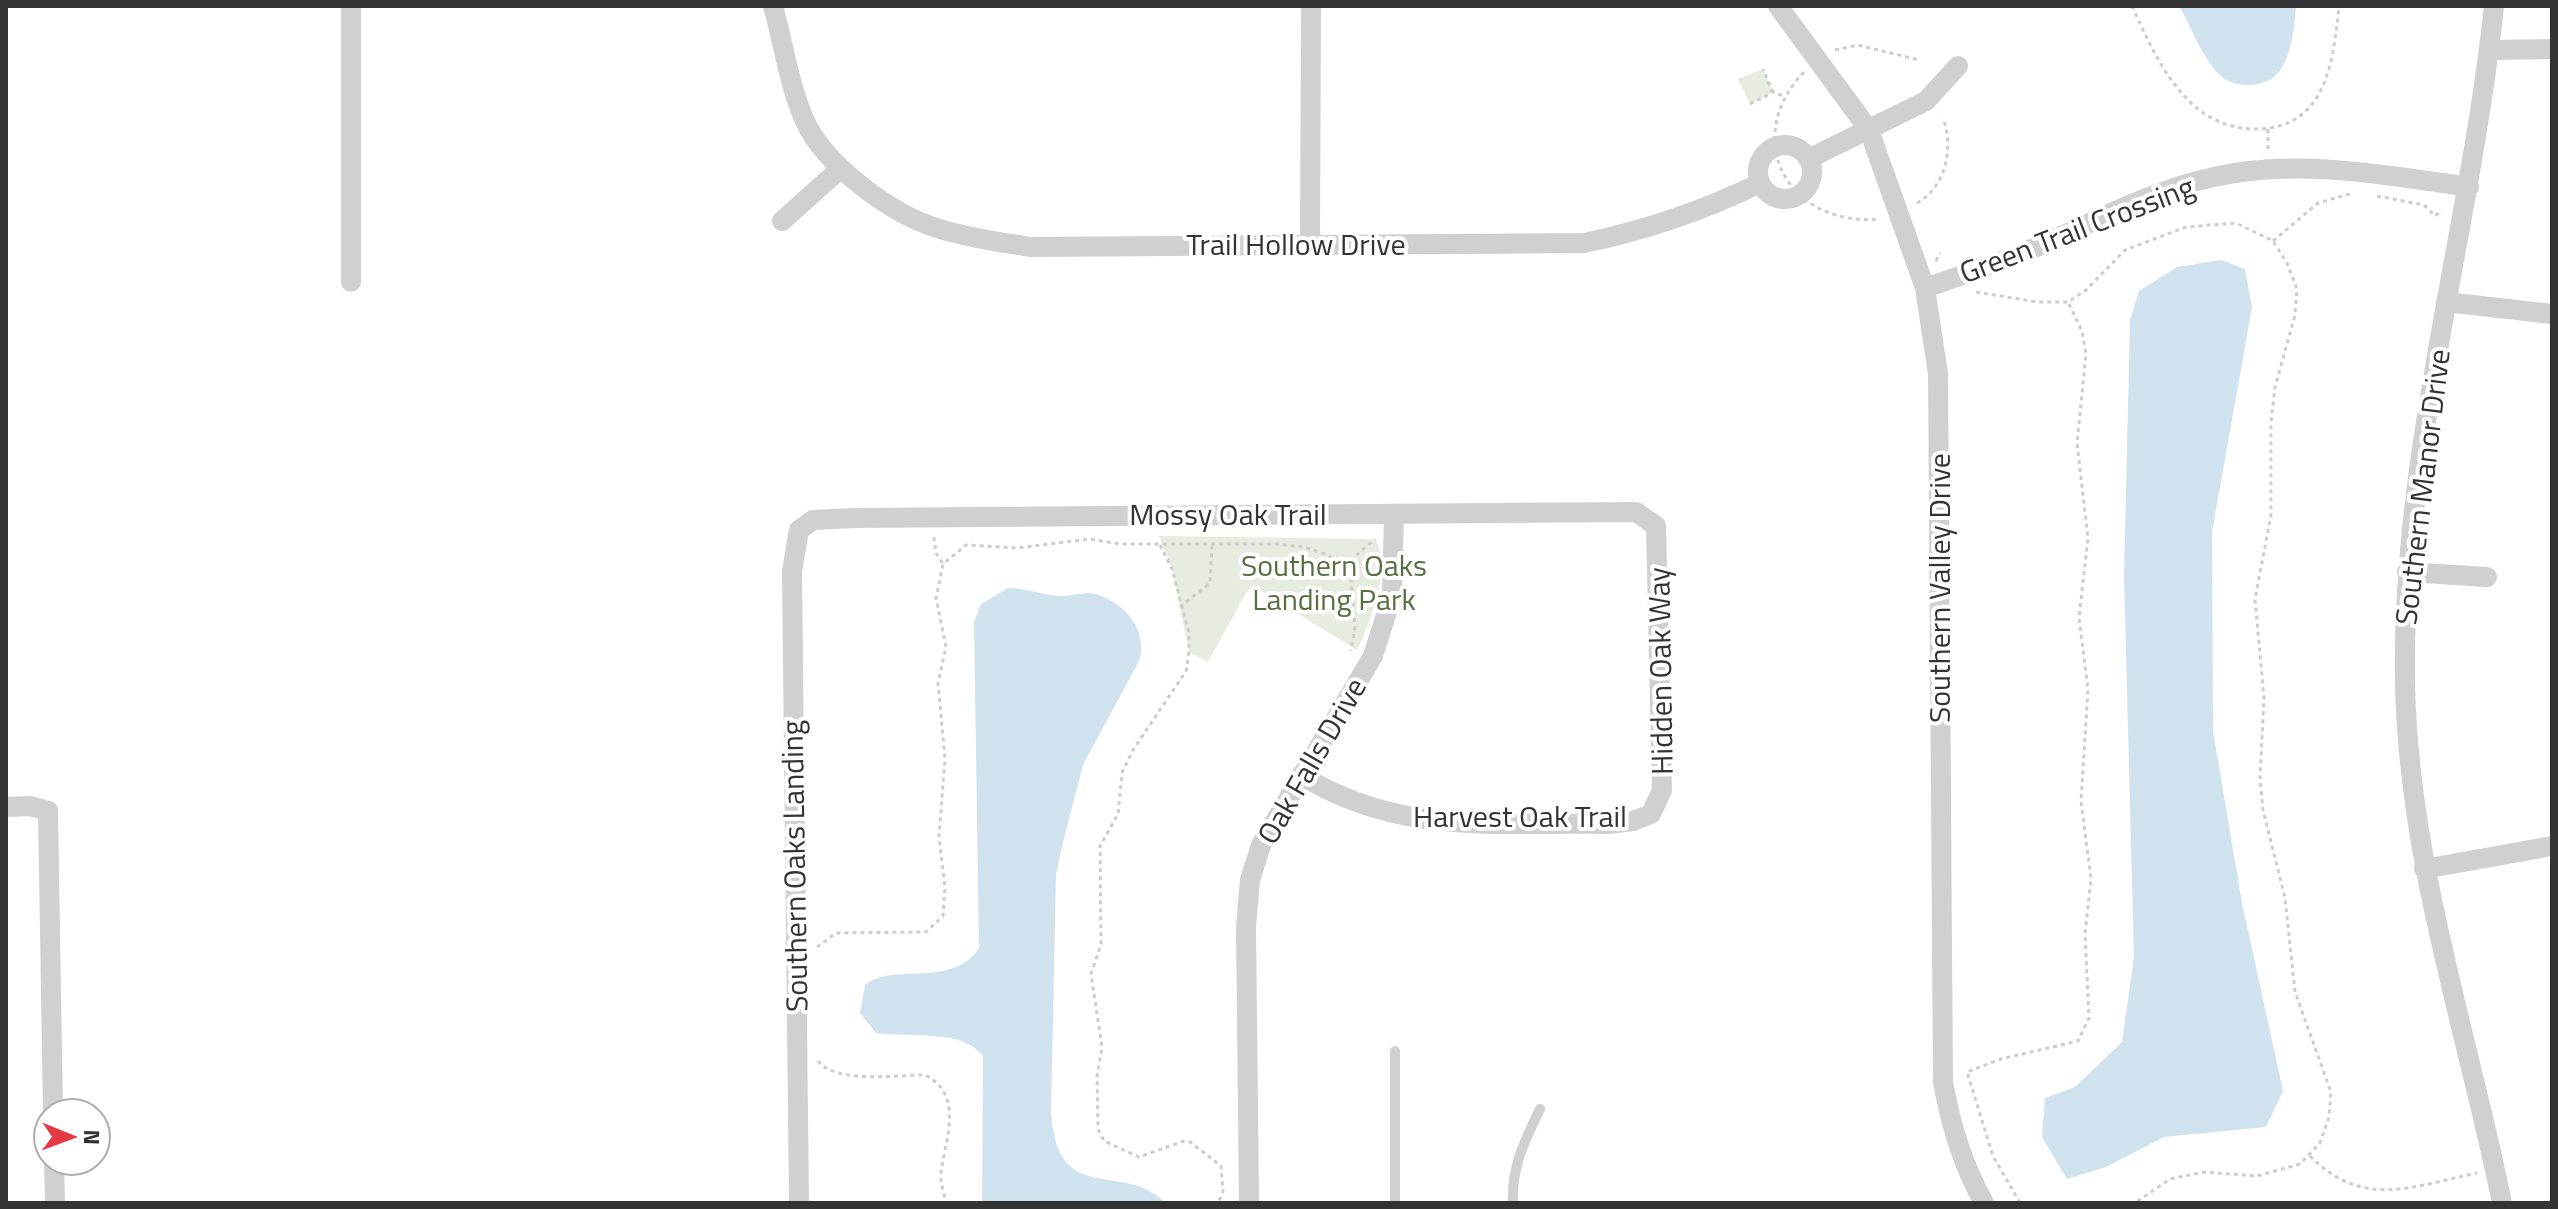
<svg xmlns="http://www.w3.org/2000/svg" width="2558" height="1209" font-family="'Titillium Web',sans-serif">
<rect width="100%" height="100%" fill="#fff"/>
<path fill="#e6ecdf" d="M1763,69L1772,90L1770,94L1750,104L1738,79Z
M1159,536L1375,539C1393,566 1370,623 1357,650L1258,589H1248L1208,662L1189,652L1172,569Z"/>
<path fill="#cfe2ee" d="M2179,6H2296C2293,39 2290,86 2248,85C2237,85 2229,83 2220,75C2203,60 2191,26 2179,6Z
M2221,260L2245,269L2252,307L2212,532L2213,731L2242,903L2283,1091L2266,1127L2164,1137L2106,1167L2067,1179L2042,1137L2045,1098L2075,1087L2122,1042L2134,958L2124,576L2130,320L2139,291L2177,267Z
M1008,588C1025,588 1041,594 1058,596C1070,597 1084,591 1096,594C1124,602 1149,631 1139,661L1083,765L1061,850L1056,875L1051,1112C1057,1209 1121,1159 1166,1203H982L983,1056C963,1028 907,1038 876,1033L860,1013L865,985C893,962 952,989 979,948L974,622L981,604Z"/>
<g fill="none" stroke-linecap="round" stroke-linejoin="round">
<path stroke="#cdcdcd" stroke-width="3" stroke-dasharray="4 4" stroke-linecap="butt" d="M2132,6C2147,39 2162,73 2188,100C2206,118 2227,128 2253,129C2326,130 2333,64 2339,6
M1835,50L1858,45L1919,60
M1804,72C1740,139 1788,227 1879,219
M1771,91L1785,97
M1750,104L1770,94L1772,90L1763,69
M2268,149V129
M2377,196L2424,205L2435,216L2442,210
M1917,203C1946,187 1954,147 1943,118
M2273,241L2318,203L2353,193
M1936,261L1940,253
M1976,292L2037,302H2068L2086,290L2125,250L2186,227L2236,223L2273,241L2287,263L2297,289L2295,315L2275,387L2271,422V515L2255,599L2264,698L2260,779L2263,810L2285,898L2295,992L2331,1092L2329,1117L2320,1143L2300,1164L2257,1176L2204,1172L2170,1179L2135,1203
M934,537L936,553L943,564
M1160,545L1172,569L1189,633V652L1186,671L1133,750L1122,773L1118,814L1100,846L1101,944L1091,974L1102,1047L1097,1076L1098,1129L1104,1141L1139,1157L1184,1141L1190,1142L1221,1166L1223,1192L1218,1203
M1332,576L1375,539
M1180,607L1210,583L1212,546
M817,947L836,933L926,932L943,916L945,887L939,837L945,759L938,683L946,647L936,598L943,564L966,545L1018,548L1089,539L1120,544H1277L1304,547L1328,555L1343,566L1351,580L1355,627L1351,651
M818,1061C836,1084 896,1075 925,1075C964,1095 946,1137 941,1172C940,1182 944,1193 946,1203
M2310,1156C2363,1209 2410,1187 2477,1173
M2020,1203L1993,1156L1967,1072L2001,1059L2078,1041L2089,1018L2085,934L2091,879L2081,801L2088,689L2079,618L2088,538L2077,443L2086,354L2082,331L2068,302"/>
<path stroke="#d0d0d0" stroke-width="10" d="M1395,1051V1203
M1513,1203C1511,1168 1525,1140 1540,1109"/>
<path stroke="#d0d0d0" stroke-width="20" d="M351,6V282
M773,6C783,42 789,84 804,119C824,165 892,215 940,229C969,238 1000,242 1030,247L1584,243C1647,230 1703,211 1760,183
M1778,6L1869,130L1925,288L1938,374L1943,1082C1951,1126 1962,1163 1984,1203
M2494,6C2470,232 2401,454 2405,682C2408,860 2467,1030 2502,1203
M2489,50L2552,49
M1758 172a27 27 0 1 1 54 0a27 27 0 1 1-54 0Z
M1808,159L1926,101L1958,66
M782,221L840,169
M1310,244L1311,6
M1925,288C1957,277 1990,266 2022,253C2086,227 2147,191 2214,177C2299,158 2385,175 2469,187
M2446,302L2552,314
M2407,572L2487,577
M6,807L30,806L48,811L53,1113
M2424,869L2552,846
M54,1161L55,1203
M799,1203L792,571L799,530L813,520L856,518L1636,512L1656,526L1662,790L1651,814L1633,821L1608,824C1497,822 1399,836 1301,775
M1249,1203L1246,927L1250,880L1261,845L1373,656L1392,596L1394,514"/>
</g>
<g text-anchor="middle" stroke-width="8" stroke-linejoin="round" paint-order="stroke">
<g font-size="30" fill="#333" stroke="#fff">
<text transform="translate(2077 230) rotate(-21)" y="10">Green Trail Crossing</text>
<text x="1296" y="255">Trail Hollow Drive</text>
<text transform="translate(2423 487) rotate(-83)" y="10">Southern Manor Drive</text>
<text x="1228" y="525">Mossy Oak Trail</text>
<text transform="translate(1940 588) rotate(-90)" y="10">Southern Valley Drive</text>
<text transform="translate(1661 671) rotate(-91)" y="10">Hidden Oak Way</text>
<text transform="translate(1312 761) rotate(-60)" y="10">Oak Falls Drive</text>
<text x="1520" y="827">Harvest Oak Trail</text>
<text transform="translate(795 866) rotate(-91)" y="10">Southern Oaks Landing</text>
</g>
<g font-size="30" fill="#56703f" stroke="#fff">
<text x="1334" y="576">Southern Oaks<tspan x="1334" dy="34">Landing Park</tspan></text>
</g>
</g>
<rect width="2558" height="1209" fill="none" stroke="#333333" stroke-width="16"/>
<g transform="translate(72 1137) rotate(91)"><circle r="38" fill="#ffffff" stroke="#adadad" stroke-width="2"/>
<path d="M0-6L14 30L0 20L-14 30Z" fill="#e63946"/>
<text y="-12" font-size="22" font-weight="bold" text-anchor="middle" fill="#333333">N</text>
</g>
</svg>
